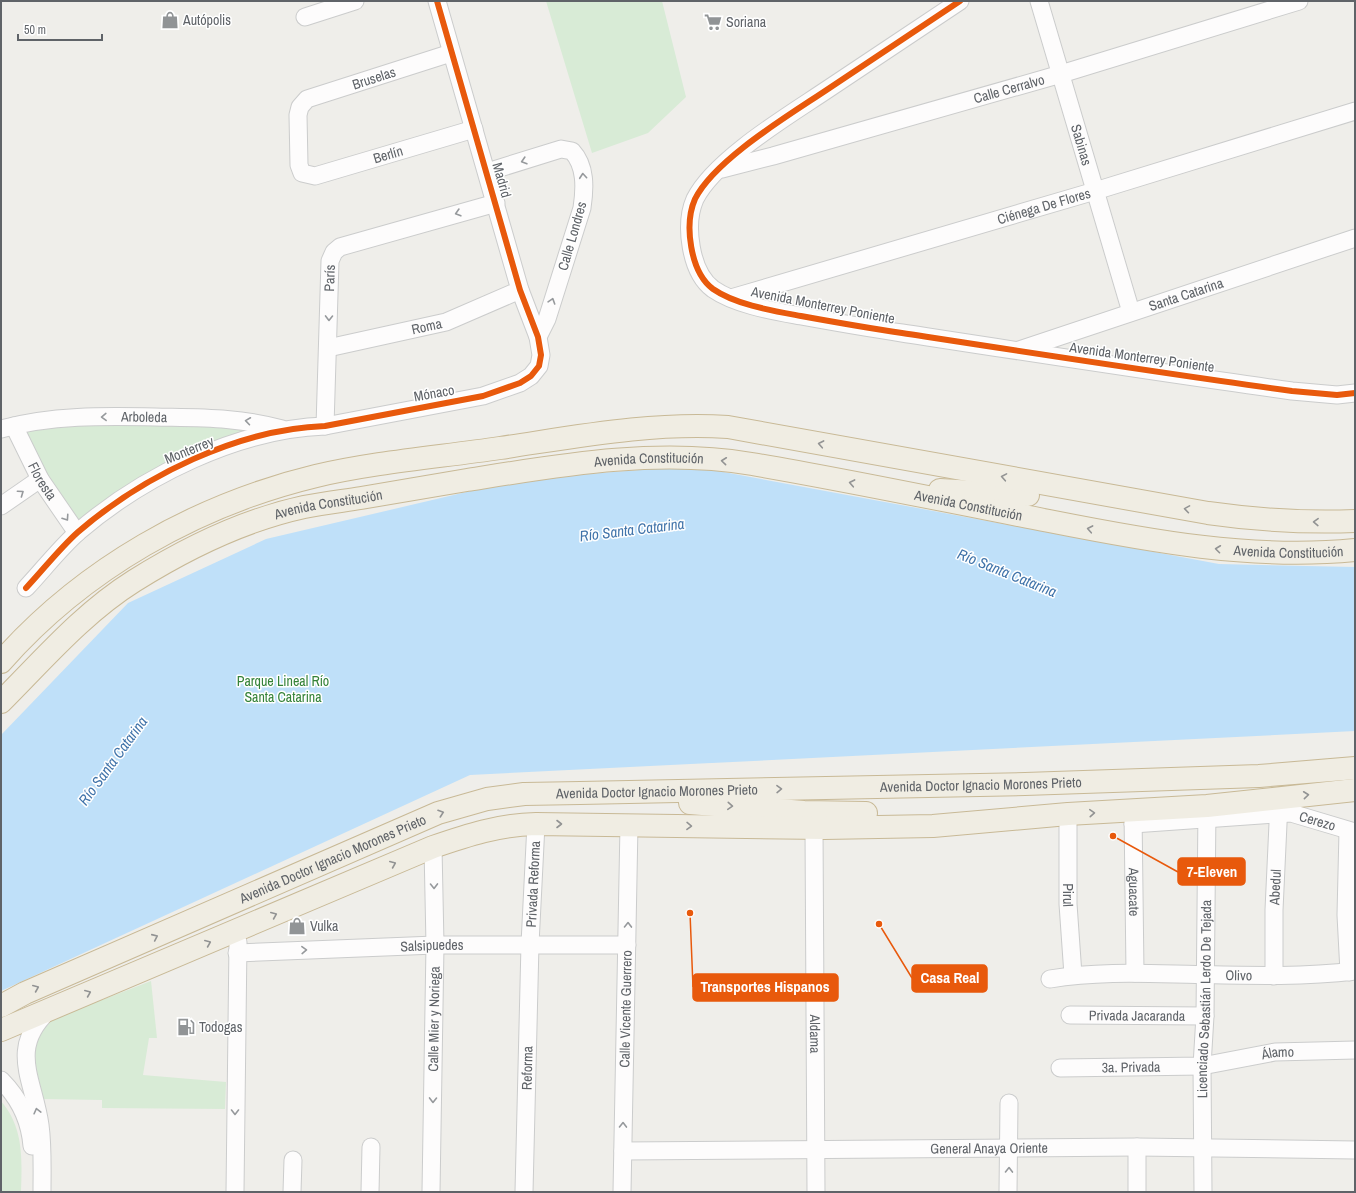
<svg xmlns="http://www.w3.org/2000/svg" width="1356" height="1193" font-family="'Archivo Narrow',sans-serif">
<rect width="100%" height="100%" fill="#efeeea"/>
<path fill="#d8ebd6" d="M546,1H662L686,97L648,133L592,153Z
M77,424H241L248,430L180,459L79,524L47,477L26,431Z
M151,981L157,1038H149L143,1075L226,1082L225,1109L102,1108V1100L42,1099L32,1062L37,1039L50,1020Z
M1,1101C24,1128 22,1159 21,1192H1Z"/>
<path fill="#bfe0f9" d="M691,466L1219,564L1355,567V731L470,775L1,991V735L128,603L266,539L522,479Z"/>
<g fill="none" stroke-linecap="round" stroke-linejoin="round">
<g stroke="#cbcccc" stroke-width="19">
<g id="minor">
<path d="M960,1C916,30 872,60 828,89C791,114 715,159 695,199C684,224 690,272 713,289C736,305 774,311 801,316C834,322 868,328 902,333C1032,353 1161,373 1292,391L1337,395L1355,393"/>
<path id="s1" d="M1039,1L1131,312"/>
<path d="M305,17L355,1"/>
<path id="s2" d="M451,53L307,99L300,107L298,115L299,165L302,173L315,176L474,129"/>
<path id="s3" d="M722,169L773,156L1061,74L1299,1"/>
<path d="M487,172L561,149L572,151C586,166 585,188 582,208L547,319L538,337"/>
<path id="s4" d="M731,298L1095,191L1355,111"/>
<path id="s5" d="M328,348L446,322L520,290"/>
<path id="s6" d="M1019,350L1355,238"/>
<path id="s7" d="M14,426L40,479L77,533"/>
<path id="s8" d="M325,426L330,261L334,252L340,247L496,203"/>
<path id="s9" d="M1,429C51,415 104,416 155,417C201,418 238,417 282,429"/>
<path d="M1,506L40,479"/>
<path d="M26,588C43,570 59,549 78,532C143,476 238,429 325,426L483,396L520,383L531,376L539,366L541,355L538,337L520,290L437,1"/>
<path id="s10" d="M1133,812L1135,973"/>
<path id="s11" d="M1068,814V904L1073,975"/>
<path id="s12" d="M1133,824L1291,813L1355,832"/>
<path id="s13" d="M814,828L816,1192"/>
<path d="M1348,831L1346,915L1349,972"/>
<path id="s14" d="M237,953L435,945H627"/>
<path id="s15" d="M1274,976V910L1279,802"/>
<path id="s16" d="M1050,979C1092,972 1134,973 1175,974C1235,975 1295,978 1355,971"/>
<path id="s17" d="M1070,1015L1205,1016"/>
<path id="s18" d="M1060,1068L1202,1066L1275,1052L1355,1050"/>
<path d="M1,1080C19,1098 30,1121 32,1146"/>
<path id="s19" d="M623,1151L1137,1147L1355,1150"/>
<path d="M42,1192C42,1170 43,1147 40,1125C34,1080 8,1049 48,1011"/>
<path d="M235,1192L238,942"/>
<path d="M292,1192L293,1160"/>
<path d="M370,1192L371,1147"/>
<path id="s20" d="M431,1192L435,945L433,847"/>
<path id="s21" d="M524,1192L530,944L536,824"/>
<path id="s22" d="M622,1192L629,825"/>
<path d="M1008,1192L1009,1103"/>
<path d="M1137,1192V1147"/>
<path id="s23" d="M1203,1192L1202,1066L1205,1016L1207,806"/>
</g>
</g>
<g stroke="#c8b996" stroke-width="24">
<g id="highway">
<path d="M940,490L1028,495"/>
<path d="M1,662C83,569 196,505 316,476C376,462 439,457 500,448C575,437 651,422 728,427L1208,513C1257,520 1306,523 1355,521"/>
<path id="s24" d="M1,702C43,660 83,613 134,581C185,549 244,520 304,507C323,503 342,501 361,498C396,492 432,486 467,480C561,465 657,448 752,464C852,481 950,502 1049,521C1150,541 1252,560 1355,550"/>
<path d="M690,803L804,812L866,813"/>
<path id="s25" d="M1,1006L25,993L438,813L487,799L524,794L580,793L1025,784L1259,776L1355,768"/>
<path d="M1,1030L433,847C468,835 498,825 536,824L824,828L933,826L1068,814L1207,806L1355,790"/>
</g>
</g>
<use href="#minor" stroke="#fdfcfc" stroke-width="17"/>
<use href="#highway" stroke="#f0ede3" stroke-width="22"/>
<g stroke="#fff" stroke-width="8">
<path id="cycleway" d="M960,1C916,30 872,60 828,89C791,114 715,159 695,199C684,224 690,272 713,289C736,305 774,311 801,316C834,322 868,328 902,333C1032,353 1161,373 1292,391L1337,395L1355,393
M26,588C43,570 59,549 78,532C143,476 238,429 325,426L483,396L520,383L531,376L539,366L541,355L538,337L520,290L437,1"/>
</g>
<use href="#cycleway" stroke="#e8590c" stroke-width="6"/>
</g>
<defs><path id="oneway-chevron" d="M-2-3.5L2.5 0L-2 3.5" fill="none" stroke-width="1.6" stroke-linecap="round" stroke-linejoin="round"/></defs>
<g stroke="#96999c">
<use href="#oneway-chevron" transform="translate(524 161) rotate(163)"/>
<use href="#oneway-chevron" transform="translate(583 176) rotate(-95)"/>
<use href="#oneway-chevron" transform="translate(458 213) rotate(164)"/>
<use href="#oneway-chevron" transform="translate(552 301) rotate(-72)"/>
<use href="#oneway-chevron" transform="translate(329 318) rotate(91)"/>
<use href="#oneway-chevron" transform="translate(104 417) rotate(178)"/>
<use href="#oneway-chevron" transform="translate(248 421) rotate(-172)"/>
<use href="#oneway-chevron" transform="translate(21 493) rotate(-35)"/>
<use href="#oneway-chevron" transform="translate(66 518) rotate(56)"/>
<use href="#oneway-chevron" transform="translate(434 886) rotate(89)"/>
<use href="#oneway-chevron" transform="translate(628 925) rotate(-89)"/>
<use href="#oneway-chevron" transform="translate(304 950) rotate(-2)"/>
<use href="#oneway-chevron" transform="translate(433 1100) rotate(91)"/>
<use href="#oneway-chevron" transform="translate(37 1111) rotate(-104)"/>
<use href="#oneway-chevron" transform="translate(235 1112) rotate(90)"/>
<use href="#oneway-chevron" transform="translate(623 1125) rotate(-89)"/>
<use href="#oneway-chevron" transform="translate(1009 1170) rotate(-89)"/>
</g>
<g stroke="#929393">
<use href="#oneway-chevron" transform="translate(821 444) rotate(-169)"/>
<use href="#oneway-chevron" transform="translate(724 461) rotate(-174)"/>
<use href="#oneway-chevron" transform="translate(1004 477) rotate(-170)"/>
<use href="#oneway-chevron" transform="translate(852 483) rotate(-169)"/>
<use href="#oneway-chevron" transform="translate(1187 509) rotate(-171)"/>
<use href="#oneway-chevron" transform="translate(1316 522) rotate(-178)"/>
<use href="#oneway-chevron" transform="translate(1090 529) rotate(-169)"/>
<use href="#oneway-chevron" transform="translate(1218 549) rotate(-173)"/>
<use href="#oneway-chevron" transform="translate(779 789) rotate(-1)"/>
<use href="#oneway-chevron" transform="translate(1306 795) rotate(-6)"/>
<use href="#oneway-chevron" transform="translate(730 806) rotate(4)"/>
<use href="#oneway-chevron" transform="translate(441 813) rotate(-19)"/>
<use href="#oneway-chevron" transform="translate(1092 813) rotate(-4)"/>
<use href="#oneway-chevron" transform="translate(559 824)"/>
<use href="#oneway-chevron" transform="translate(689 826) rotate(1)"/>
<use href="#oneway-chevron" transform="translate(393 864) rotate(-23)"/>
<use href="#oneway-chevron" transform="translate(274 915) rotate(-23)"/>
<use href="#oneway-chevron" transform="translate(155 937) rotate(-24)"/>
<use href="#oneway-chevron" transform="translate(208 943) rotate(-23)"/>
<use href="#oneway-chevron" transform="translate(36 988) rotate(-23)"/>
<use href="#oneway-chevron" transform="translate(88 993) rotate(-23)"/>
</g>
<defs>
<g id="shop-bare" transform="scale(1.38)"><path d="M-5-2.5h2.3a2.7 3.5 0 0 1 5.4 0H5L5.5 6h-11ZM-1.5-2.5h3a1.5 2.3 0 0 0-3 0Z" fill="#919496" stroke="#fff" stroke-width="2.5" paint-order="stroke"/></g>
<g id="supermarket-bare" transform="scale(1.38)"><path d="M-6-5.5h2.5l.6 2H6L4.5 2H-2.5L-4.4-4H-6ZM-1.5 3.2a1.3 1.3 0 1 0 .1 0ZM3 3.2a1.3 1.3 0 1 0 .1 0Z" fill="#919496" stroke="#fff" stroke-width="2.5" paint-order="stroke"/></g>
<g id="fuel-bare" transform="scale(1.38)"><path d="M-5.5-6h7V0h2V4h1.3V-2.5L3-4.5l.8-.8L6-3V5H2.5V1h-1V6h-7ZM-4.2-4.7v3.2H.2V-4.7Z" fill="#919496" stroke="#fff" stroke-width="2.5" paint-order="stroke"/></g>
</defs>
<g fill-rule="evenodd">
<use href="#shop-bare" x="170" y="20"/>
<use href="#supermarket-bare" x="713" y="22"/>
<use href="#shop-bare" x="297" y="926"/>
<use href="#fuel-bare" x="186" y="1027"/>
</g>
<g text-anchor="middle" stroke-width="3" stroke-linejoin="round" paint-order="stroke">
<g font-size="14" fill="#5f6368" stroke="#fff" text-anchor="start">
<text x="183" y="25">Autópolis</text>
<text x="726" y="27">Soriana</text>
<text x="310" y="931">Vulka</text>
<text x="199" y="1032">Todogas</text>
</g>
<g font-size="14" fill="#5f6368" stroke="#fff">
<text transform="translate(374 78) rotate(-18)" y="5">Bruselas</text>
<text dy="5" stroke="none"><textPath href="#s3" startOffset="298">Calle Cerralvo</textPath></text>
<text dy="5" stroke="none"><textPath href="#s1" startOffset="150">Sabinas</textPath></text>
<text dy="5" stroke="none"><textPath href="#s2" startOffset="318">Berlín</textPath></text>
<text transform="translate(502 180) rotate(74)" y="5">Madrid</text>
<text dy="5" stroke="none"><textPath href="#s4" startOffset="326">Ciénega De Flores</textPath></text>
<text transform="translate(572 236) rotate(-74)" y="5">Calle Londres</text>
<text dy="5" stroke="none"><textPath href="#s8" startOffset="148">París</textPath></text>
<text dy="5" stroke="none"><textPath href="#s6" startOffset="176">Santa Catarina</textPath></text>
<text transform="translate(823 305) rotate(11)" y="5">Avenida Monterrey Poniente</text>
<text dy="5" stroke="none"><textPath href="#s5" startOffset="101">Roma</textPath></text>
<text transform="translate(1142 357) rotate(8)" y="5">Avenida Monterrey Poniente</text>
<text transform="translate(434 393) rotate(-10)" y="5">Mónaco</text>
<text dy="5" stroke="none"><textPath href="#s9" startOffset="144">Arboleda</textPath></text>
<text transform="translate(189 450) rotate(-22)" y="5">Monterrey</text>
<text dy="5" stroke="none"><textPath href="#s24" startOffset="715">Avenida Constitución</textPath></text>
<text dy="5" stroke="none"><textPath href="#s7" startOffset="62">Floresta</textPath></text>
<text dy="5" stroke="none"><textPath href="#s24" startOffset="391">Avenida Constitución</textPath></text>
<text dy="5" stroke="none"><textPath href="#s24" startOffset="1039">Avenida Constitución</textPath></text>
<text dy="5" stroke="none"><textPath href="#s24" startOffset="1363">Avenida Constitución</textPath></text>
<text dy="5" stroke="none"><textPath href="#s25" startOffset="1023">Avenida Doctor Ignacio Morones Prieto</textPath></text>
<text dy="5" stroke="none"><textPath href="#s25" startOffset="699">Avenida Doctor Ignacio Morones Prieto</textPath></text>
<text dy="5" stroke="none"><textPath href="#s12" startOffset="186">Cerezo</textPath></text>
<text dy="5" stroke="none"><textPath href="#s25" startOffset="363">Avenida Doctor Ignacio Morones Prieto</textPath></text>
<text dy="5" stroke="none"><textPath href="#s21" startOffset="308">Privada Reforma</textPath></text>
<text dy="5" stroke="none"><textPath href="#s15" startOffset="89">Abedul</textPath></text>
<text dy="5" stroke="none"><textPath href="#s10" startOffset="80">Aguacate</textPath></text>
<text dy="5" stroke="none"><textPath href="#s11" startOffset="81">Pirul</textPath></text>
<text dy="5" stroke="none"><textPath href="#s14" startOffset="195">Salsipuedes</textPath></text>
<text dy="5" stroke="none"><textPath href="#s16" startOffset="189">Olivo</textPath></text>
<text dy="5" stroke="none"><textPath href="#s23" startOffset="193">Licenciado Sebastián Lerdo De Tejada</textPath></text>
<text dy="5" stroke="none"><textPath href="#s22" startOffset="183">Calle Vicente Guerrero</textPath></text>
<text dy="5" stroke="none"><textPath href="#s17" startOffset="67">Privada Jacaranda</textPath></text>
<text dy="5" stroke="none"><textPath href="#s20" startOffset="173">Calle Mier y Noriega</textPath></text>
<text dy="5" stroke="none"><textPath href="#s13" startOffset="206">Aldama</textPath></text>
<text dy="5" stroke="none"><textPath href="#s18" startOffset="219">Álamo</textPath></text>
<text dy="5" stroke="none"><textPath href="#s18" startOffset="71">3a. Privada</textPath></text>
<text dy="5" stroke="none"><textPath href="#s21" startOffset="124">Reforma</textPath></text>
<text dy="5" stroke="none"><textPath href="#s19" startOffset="366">General Anaya Oriente</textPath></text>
</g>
<g font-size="14" fill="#348238" stroke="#fff">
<text x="283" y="686">Parque Lineal Río<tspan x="283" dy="16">Santa Catarina</tspan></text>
</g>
<g font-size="15" font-style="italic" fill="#4174aa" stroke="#fff">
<text transform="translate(632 530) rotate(-7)" y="5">Río Santa Catarina</text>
<text transform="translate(1007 573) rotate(22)" y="5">Río Santa Catarina</text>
<text transform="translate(113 761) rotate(-54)" y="5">Río Santa Catarina</text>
</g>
</g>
<path fill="none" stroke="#e8590c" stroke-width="1.5" d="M1113 836L1178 872M879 924L912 978M690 913L693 987"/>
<g fill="#e8590c" stroke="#fff" stroke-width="1.5">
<circle cx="1113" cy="836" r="4"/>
<circle cx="879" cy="924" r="4"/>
<circle cx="690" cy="913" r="4"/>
</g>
<g fill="#e8590c" stroke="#e8590c" stroke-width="1.5">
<rect x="1178" y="858" width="67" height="27" rx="4"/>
<rect x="912" y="965" width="75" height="27" rx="4"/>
<rect x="693" y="974" width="145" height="27" rx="4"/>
</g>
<g font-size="15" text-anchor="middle" font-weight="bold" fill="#fff">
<text x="1212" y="877">7-Eleven</text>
<text x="950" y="983">Casa Real</text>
<text x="765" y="992">Transportes Hispanos</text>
</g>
<rect width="1356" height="1193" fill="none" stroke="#5f6368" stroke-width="4"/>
<path d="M18 34v6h84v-6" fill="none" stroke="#5f6368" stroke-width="2"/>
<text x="24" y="34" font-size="12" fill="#5f6368" stroke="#ffffff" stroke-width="3" paint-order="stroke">50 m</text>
</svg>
